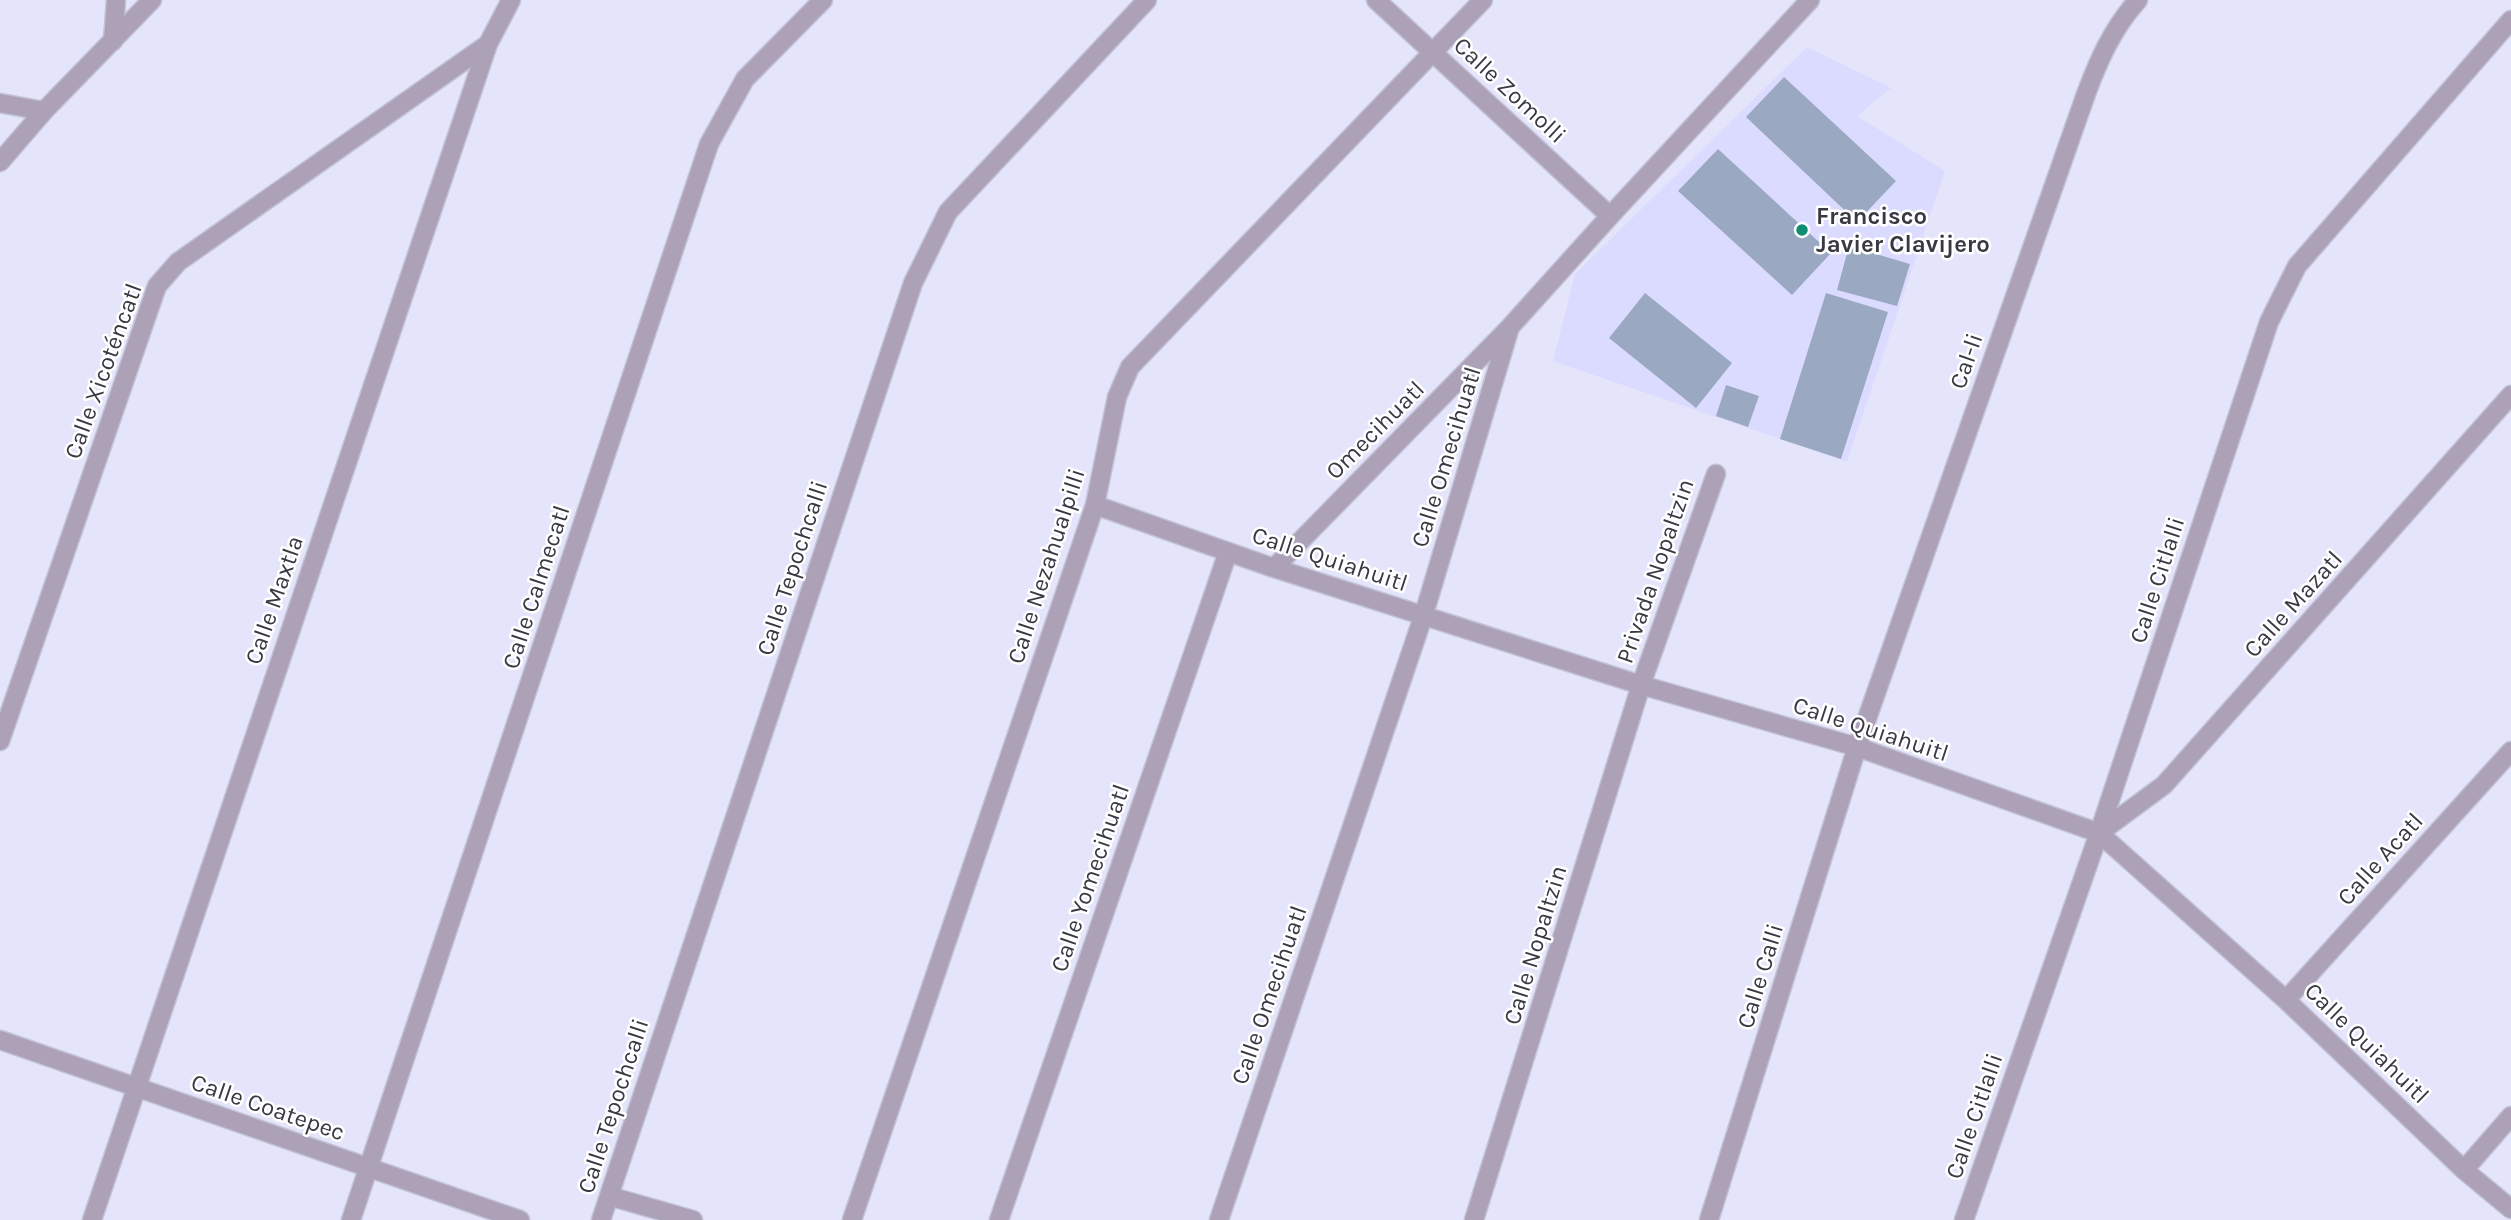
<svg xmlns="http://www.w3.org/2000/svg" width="2511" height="1220" font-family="Karla,sans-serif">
<rect width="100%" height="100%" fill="#e4e4fb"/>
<path fill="#dbdbff" d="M1807,47L1891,88L1857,116L1945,171L1847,462L1553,361L1575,274Z"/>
<path fill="#9ba8c1" d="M1784,77L1896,181L1857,222L1746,117Z
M1718,149L1831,253L1792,295L1678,191Z
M1849,246L1910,264L1897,306L1837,290Z
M1645,293L1732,363L1696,408L1609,338Z
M1826,293L1888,312L1841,459L1780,439Z
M1726,385L1759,396L1748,427L1716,416Z"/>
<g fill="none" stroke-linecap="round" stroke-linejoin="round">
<g stroke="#c2c2d6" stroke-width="21">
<path id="minor" d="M1376,0L1610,216
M113,41L116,0
M0,103L44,111
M1095,505L1274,568L1641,685L1857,747L2099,833L2286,1000L2464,1170L2511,1209
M1274,568L1510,327L1610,216L1810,0
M0,741L157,286L178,262L488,44
M2099,833L2164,785L2511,395
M2286,1000L2511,751
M0,1040L520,1220
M2464,1170L2511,1116
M609,1196L693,1220
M92,1220L488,44L511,0
M351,1220L709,144L745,79L823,0
M601,1220L913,283L948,212L1147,0
M852,1220L1095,505L1117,397L1130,367L1483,0
M999,1220L1228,552
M1219,1220L1424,614L1510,327
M1474,1220L1641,685L1716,474
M1709,1220L1857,747L2086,94C2099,59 2113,28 2138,0
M1964,1220L2099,833L2269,322L2297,266L2511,20"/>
</g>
<g stroke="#c2c2d6" stroke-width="21">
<path id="tertiary" d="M0,162L44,111L152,0"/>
</g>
<use href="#minor" stroke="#ada1b8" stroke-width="18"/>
<use href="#tertiary" stroke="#ada1b8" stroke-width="18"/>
</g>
<circle fill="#108d72" stroke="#fff" stroke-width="2.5" cx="1802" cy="230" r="7"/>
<g text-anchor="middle" stroke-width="5" stroke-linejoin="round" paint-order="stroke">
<g font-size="24" fill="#393944" stroke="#fff">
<text transform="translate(1510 90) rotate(43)" y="8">Calle Zomolli</text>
<text transform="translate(1966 361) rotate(-71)" y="8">Cal-li</text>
<text transform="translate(103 371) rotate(-70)" y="8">Calle Xicoténcatl</text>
<text transform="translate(1375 430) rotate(-45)" y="8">Omecihuatl</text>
<text transform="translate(1446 457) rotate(-73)" y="8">Calle Omecihuatl</text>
<text transform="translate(1330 559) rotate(18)" y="8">Calle Quiahuitl</text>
<text transform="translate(1046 566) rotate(-72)" y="8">Calle Nezahualpilli</text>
<text transform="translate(792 568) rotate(-72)" y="8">Calle Tepochcalli</text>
<text transform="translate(1655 571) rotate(-71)" y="8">Privada Nopaltzin</text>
<text transform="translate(2157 580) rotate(-72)" y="8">Calle Citlalli</text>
<text transform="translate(536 587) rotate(-72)" y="8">Calle Calmecatl</text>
<text transform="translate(274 600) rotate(-71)" y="8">Calle Maxtla</text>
<text transform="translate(2293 604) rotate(-48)" y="8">Calle Mazatl</text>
<text transform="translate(1871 729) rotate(18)" y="8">Calle Quiahuitl</text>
<text transform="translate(2380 859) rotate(-48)" y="8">Calle Acatl</text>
<text transform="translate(1090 878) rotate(-71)" y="8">Calle Yomecihuatl</text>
<text transform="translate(1535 945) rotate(-73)" y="8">Calle Nopaltzin</text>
<text transform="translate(1760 976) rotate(-73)" y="8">Calle Calli</text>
<text transform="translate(1269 995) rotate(-71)" y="8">Calle Omecihuatl</text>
<text transform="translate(2367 1043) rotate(44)" y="8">Calle Quiahuitl</text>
<text transform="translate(613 1106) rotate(-72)" y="8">Calle Tepochcalli</text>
<text transform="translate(268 1107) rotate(19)" y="8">Calle Coatepec</text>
<text transform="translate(1974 1116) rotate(-71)" y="8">Calle Citlalli</text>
</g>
<g font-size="24" font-weight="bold" fill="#393944" stroke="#fff" text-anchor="start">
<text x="1816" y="224">Francisco<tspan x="1816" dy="28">Javier Clavijero</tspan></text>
</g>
</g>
</svg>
